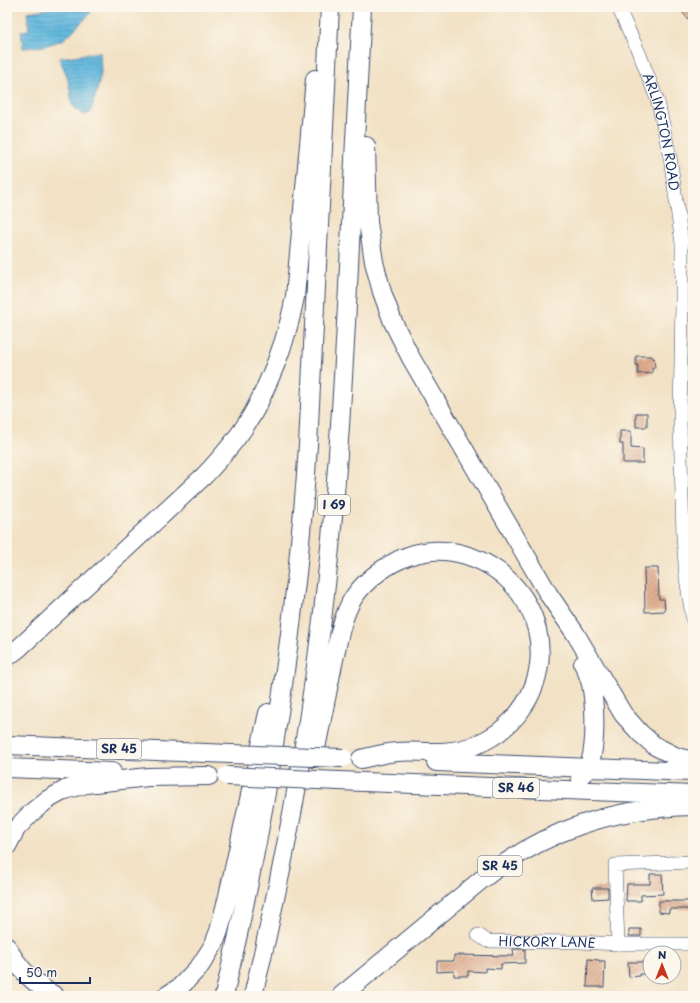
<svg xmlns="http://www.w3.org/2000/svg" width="700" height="1003" font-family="'Playpen Sans',sans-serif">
<defs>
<pattern id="water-rules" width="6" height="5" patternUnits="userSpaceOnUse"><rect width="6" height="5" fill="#61b8de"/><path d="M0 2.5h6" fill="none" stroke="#4f96b7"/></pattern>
<pattern id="building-hatch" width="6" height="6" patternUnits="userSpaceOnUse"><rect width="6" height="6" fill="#e0ad8f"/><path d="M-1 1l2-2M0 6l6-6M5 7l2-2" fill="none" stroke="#b58d78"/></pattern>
</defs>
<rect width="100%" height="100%" fill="#fbf7ec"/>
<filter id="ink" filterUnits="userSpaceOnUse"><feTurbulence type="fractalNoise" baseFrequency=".025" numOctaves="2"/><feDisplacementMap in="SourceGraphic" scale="8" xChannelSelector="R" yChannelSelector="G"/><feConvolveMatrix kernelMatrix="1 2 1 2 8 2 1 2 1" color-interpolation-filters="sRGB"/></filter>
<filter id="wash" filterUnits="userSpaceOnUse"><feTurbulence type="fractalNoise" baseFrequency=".012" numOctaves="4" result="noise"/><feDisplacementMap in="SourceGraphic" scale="16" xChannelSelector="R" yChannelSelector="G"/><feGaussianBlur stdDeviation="0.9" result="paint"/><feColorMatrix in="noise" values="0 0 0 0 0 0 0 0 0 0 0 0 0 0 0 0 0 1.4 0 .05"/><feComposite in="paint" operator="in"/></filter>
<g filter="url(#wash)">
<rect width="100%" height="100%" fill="#f2e1c4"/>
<path fill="url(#water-rules)" stroke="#3e749e" d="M62,7H89L91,12L83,21L63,40L44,46L23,48L21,31L29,30L27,12Z
M100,52L101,73L98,87L90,113L84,115L72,105L70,90L67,76L59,58Z"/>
<g id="blocks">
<path fill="url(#building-hatch)" d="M678,7H693V16L688,19Z
M636,356H652V358H654L655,368H652V373L638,374V365H636Z
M636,413H647V427H636Z
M620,431H631V448L643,449V463H623V444H620Z
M644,568H658L659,599H664L665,611L645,612Z
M650,874H662L663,894L641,895V901H626L627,884H650Z
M592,888H608V898L593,899Z
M659,901H693V909H669V913L659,912Z
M629,929H641V936H629Z
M513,949H525V963L501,964V969L485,968V972L468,971V976H454V971L437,972V961H454V955L514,956Z
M588,959L599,960V961H605L604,987H587Z
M628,962H650V974H640V976L629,977Z"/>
</g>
</g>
<g filter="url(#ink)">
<use href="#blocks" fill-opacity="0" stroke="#3b4a6d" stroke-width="1"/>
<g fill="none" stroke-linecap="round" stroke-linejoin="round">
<g stroke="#3b4a6d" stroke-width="14">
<g id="minor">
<path id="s1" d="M618,7L640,55L658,102L670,157L682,244V303L680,419L683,536L686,578L693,622"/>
<path d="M693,862L615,865L618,944H693"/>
<path id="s2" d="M478,935L487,941L579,942L618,944"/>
</g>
</g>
<g stroke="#3b4a6d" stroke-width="20">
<path id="highway" d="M366,146L368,222L374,262L382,292L393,322L411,358L549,595L575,633L623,714L640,733L655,746L677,757L693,761
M7,657L19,648L205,475C220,459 235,442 247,423C256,410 262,396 268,382C281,354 289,328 295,297L315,79
M7,745L231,754
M314,758C320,727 327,695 333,664C338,642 341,620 352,600C362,584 377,572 393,563C412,552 436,548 458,553C543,573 570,678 499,732C480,746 456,753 433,752C421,752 409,751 397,752C385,753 373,756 361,759
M436,762L693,772
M7,768L112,772
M580,776C583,774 586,771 588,767C597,749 595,704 591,684C589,677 587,670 583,664
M339,781L693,795
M7,846L16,829L31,813L47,800L65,790L86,784L148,777L209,776
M7,947C18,968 34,984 55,996
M166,996L180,987L200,966L214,944L219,931L228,896L268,713
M224,996C267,815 296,631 308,445L330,7
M253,996C287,855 313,712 328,567C338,474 343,381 348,287C352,194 357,100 362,7
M341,996L481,880C546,830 610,808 693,806"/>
</g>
<use href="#minor" stroke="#fff" stroke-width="13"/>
<use href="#highway" stroke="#fff" stroke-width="18"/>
<g stroke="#3b4a6d" stroke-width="20" stroke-linecap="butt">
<path id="highway-bridge" d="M231,754L343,758
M227,776L339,781"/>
</g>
<use href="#highway-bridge" stroke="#fff" stroke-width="18"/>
</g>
</g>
<g text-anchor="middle" stroke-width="3" stroke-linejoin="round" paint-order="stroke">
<g fill="#fbf7ec" stroke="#5e6b89" stroke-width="1">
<rect x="318" y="495" width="32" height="20" rx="3"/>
<rect x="97" y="739" width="44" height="20" rx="3"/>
<rect x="493" y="778" width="46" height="20" rx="3"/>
<rect x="478" y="856" width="44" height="20" rx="3"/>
</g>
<g font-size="12" font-weight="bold" fill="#1b2f5e">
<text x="334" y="509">I 69</text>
<text x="119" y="753">SR 45</text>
<text x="516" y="792">SR 46</text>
<text x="500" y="870">SR 45</text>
</g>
<g font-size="13" fill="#1b2f5e" stroke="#fbf7ec">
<text dy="5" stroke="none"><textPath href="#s1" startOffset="133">ARLINGTON ROAD</textPath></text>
<text dy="5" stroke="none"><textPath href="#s2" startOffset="71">HICKORY LANE</textPath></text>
</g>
</g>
<rect width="700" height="1003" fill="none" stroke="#fbf7ec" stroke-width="24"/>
<g transform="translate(662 965)"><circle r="19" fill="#fbf7ec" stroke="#a1a7b3"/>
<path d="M0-3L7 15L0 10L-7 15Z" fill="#c8321e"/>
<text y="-6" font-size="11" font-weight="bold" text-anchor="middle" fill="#1b2f5e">N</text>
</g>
<path d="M20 977v6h70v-6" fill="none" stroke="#1b2f5e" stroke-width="2"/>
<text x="26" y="977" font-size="12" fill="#1b2f5e" stroke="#fbf7ec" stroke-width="3" paint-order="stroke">50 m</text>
</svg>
